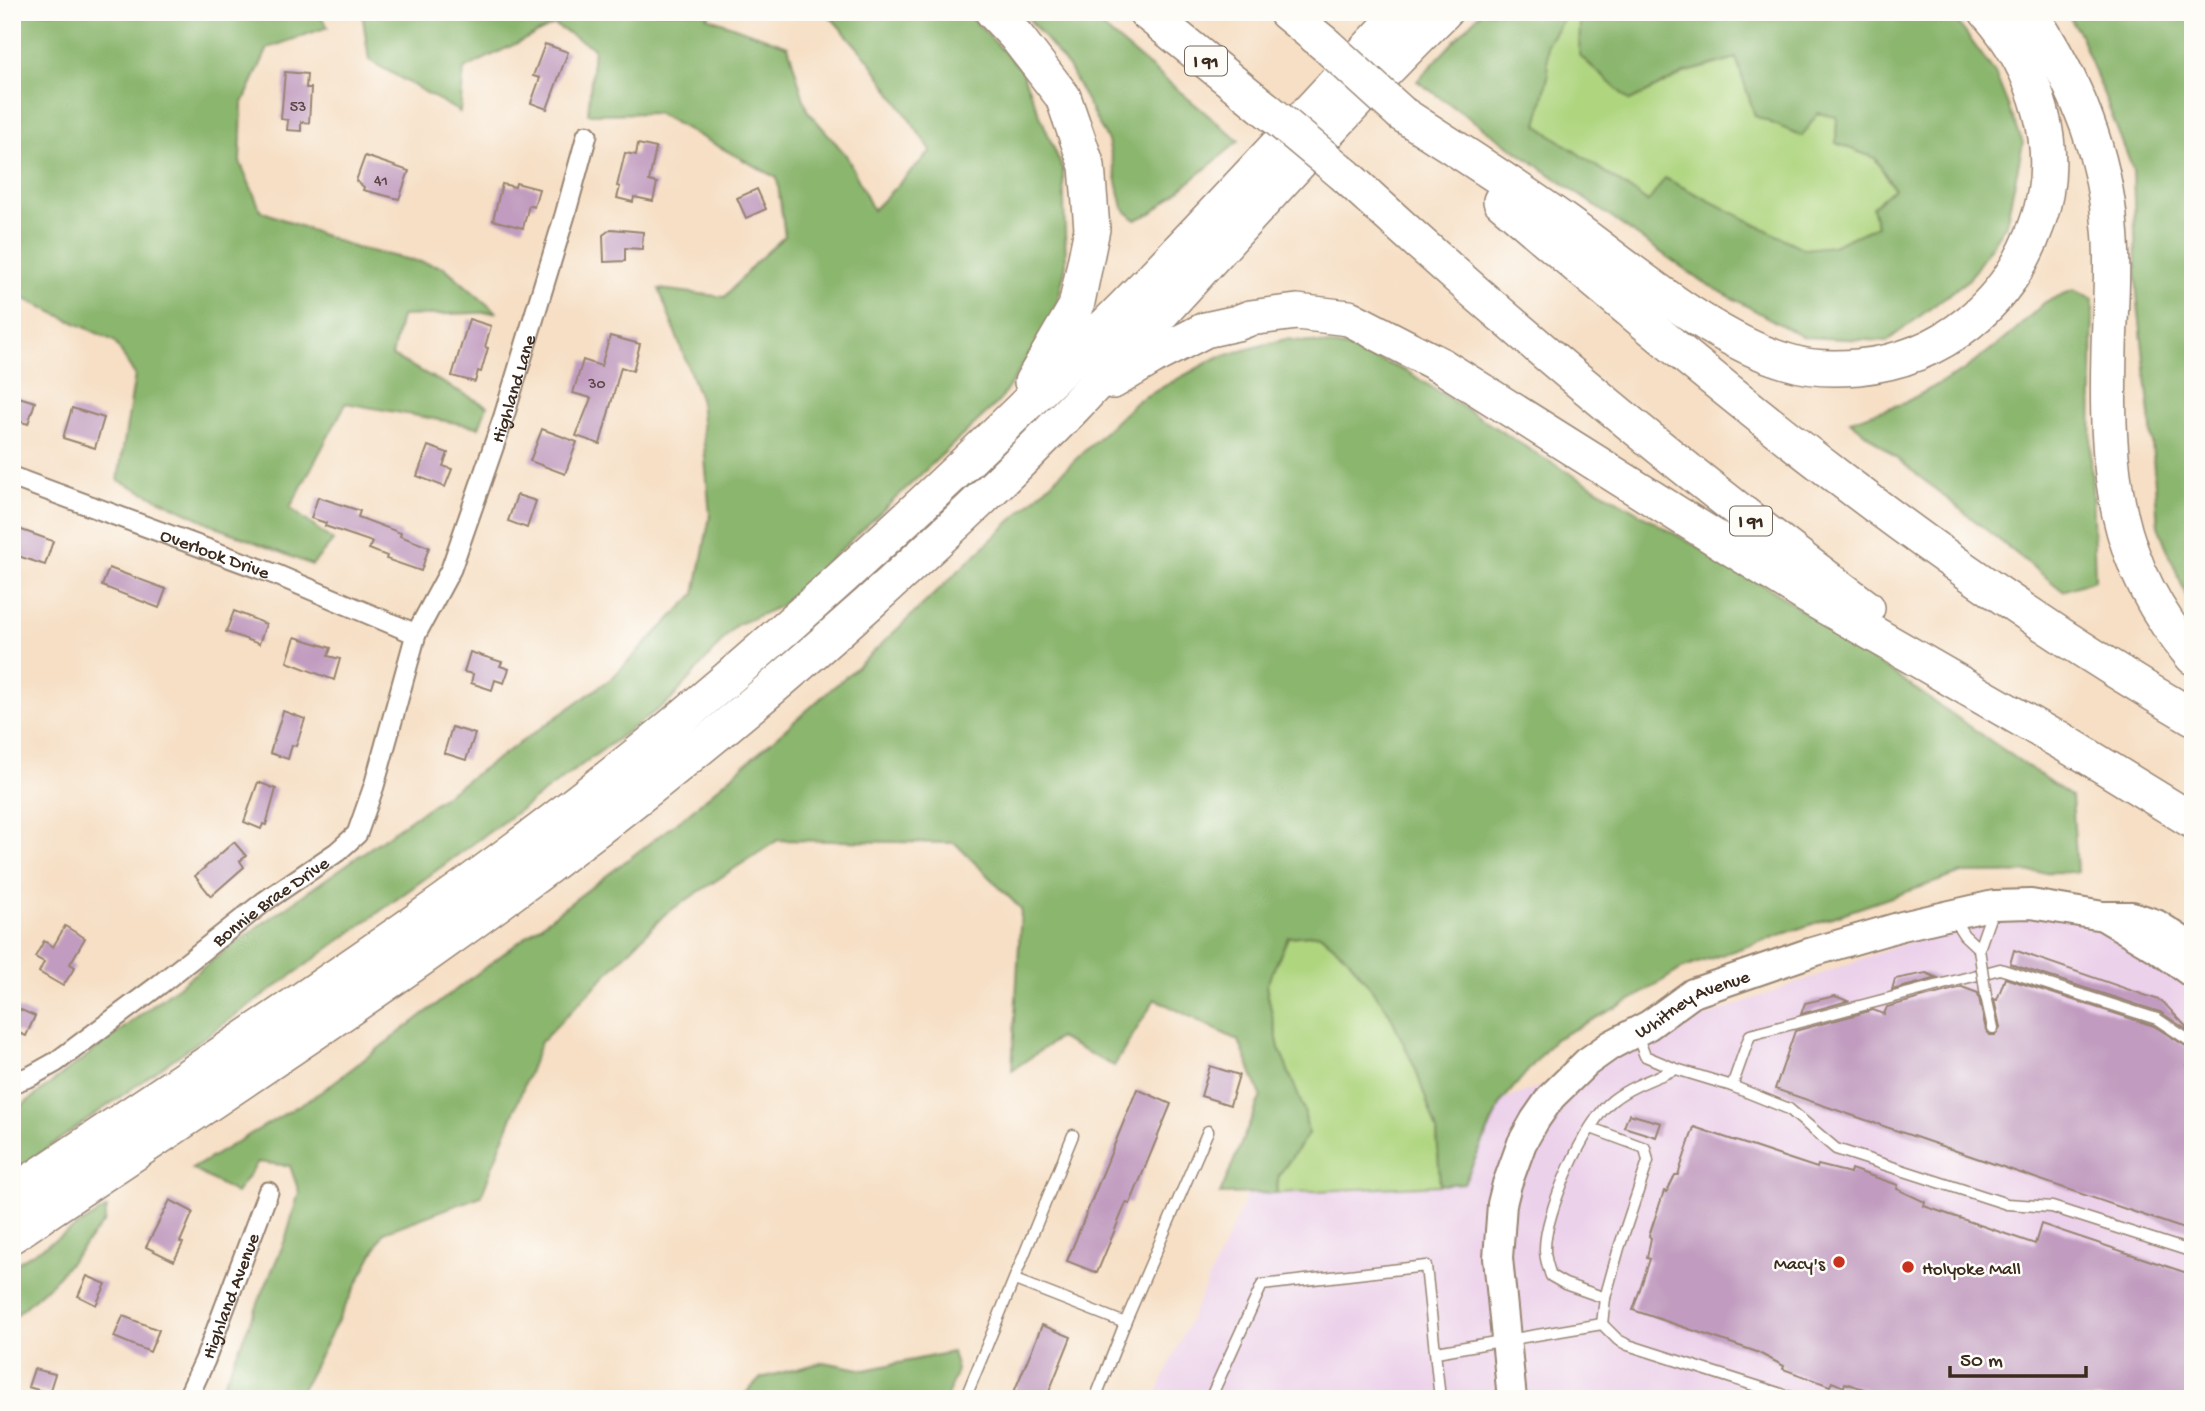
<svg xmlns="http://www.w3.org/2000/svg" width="2205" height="1411" viewBox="0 0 2205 1411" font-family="'Gochi Hand',sans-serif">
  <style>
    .built { fill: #ecd1ea }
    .green { fill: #afd57f; stroke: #75804e; stroke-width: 2 }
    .forest { fill: #8bb66e; stroke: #637046; stroke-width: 2; fill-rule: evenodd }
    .building { fill: #c19cc0 }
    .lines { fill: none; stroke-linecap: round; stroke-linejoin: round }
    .service-casing { stroke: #988472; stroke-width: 13 }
    .minor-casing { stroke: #988472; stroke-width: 23 }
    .secondary-casing { stroke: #988472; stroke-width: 32 }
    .motorway-casing { stroke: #988472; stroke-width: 38 }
    .service { stroke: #fff; stroke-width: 10 }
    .minor { stroke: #fff; stroke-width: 19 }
    .secondary { stroke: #fff; stroke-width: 28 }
    .motorway { stroke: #fff; stroke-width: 35 }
    .service-bridge-casing { stroke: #988472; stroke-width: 13; stroke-linecap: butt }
    .motorway-bridge-casing { stroke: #988472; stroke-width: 38; stroke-linecap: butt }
    .service-bridge { stroke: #fff; stroke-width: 10 }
    .motorway-bridge { stroke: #fff; stroke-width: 35 }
    .poi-dot { fill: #c8321e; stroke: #fdfcf7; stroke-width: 2.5 }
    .labels { text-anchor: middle; stroke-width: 5; stroke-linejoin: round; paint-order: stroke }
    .number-label { font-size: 16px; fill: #5c4646 }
    .shield { fill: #fdfcf7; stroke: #75695f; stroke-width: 2 }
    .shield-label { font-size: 18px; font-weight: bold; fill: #3b2a1e }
    .street-label { font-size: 19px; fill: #3b2a1e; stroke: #fdfcf7 }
    .poi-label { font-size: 19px; fill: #3b2a1e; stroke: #fdfcf7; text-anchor: end }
  </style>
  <rect width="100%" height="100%" fill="#fdfcf7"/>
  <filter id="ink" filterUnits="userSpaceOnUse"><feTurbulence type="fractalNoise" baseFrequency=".0143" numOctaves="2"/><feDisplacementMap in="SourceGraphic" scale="14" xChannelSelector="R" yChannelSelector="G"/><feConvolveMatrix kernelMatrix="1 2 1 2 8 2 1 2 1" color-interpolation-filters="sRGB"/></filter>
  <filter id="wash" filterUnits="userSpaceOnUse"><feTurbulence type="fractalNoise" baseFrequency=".00686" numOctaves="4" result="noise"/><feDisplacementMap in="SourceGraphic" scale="28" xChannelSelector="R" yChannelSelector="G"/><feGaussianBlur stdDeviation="1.57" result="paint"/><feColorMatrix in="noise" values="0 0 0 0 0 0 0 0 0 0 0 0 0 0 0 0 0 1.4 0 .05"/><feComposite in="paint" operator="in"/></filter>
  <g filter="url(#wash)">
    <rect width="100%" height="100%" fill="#f6dfc5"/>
    <path class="built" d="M 2005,917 L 2060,917 L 2102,926 L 2193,982 L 2193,1399 L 1154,1399 L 1247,1195 L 1464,1183 L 1502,1101 L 1613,1058 L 1648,1038 L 1945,928 Z"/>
    <g class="green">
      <path d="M 1564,18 L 1580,18 L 1630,101 L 1684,73 L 1736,58 L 1818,113 L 1837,117 L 1836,143 L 1875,158 L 1894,189 L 1877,226 L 1833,246 L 1804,250 L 1666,179 L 1649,203 L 1537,125 L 1548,76 L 1547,44 Z"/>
      <path d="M 1320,934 L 1347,957 L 1389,1012 L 1415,1067 L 1437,1131 L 1440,1185 L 1276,1193 L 1279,1175 L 1308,1134 L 1304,1110 L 1279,1048 L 1266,986 L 1288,937 Z"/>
    </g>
    <g class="forest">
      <path d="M 12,12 L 318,13 L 328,27 L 268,48 L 242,105 L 240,162 L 261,211 L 356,248 L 444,267 L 496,312 L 401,316 L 392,356 L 487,406 L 479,427 L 346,403 L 290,508 L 333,541 L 312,565 L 224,530 L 118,480 L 135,375 L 114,341 L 12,293 Z"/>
      <path d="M 362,12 L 712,12 L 707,17 L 788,46 L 807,110 L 846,155 L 873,210 L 931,151 L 869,60 L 826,12 L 966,12 L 1020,68 L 1063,170 L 1066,264 L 1054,319 L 1000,400 L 781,606 L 736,625 L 671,700 L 284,981 L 12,1173 L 12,1113 L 235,943 L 612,678 L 695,594 L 710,516 L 700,399 L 659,289 L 725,297 L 755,263 L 785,236 L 777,178 L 657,113 L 588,114 L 594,48 L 554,25 L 464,69 L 460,112 L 369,60 Z"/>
      <path d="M 1023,12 L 1080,12 L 1093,19 L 1239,141 L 1152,213 L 1135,220 L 1123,208 L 1108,141 L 1067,65 Z"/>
      <path d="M 1481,12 L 1950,12 L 1995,73 L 2023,143 L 2006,224 L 1969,279 L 1887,341 L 1803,337 L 1703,282 L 1417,81 ZM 1564,18 L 1580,18 L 1579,55 L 1630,101 L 1684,73 L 1736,58 L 1755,116 L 1802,136 L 1818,113 L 1837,117 L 1836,143 L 1875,158 L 1894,188 L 1872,207 L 1877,226 L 1833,246 L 1804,249 L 1665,178 L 1648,202 L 1537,125 L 1548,76 L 1547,44 Z"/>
      <path d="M 2066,12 L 2193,12 L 2193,473 L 2189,475 L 2193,479 L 2193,613 L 2158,526 L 2150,415 L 2137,294 L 2133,170 L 2081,36 Z"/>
      <path d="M 2073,290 L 2093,299 L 2091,456 L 2095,580 L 2063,591 L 1850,421 L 1904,403 L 1963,371 L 2011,334 L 2045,302 Z"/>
      <path d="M 1286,339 L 1346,347 L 1406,371 L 1540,456 L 1774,591 L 2072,797 L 2077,872 L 1962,873 L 1683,968 L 1633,999 L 1555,1039 L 1502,1101 L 1464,1183 L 1440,1185 L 1437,1131 L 1415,1068 L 1389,1012 L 1347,957 L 1320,934 L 1288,937 L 1266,986 L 1279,1048 L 1304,1110 L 1308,1134 L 1279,1175 L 1276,1193 L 1220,1194 L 1261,1096 L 1239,1041 L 1155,999 L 1114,1066 L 1059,1038 L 1012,1070 L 1021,909 L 955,843 L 778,840 L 665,914 L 541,1042 L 481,1196 L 384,1232 L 297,1399 L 217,1399 L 286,1238 L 299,1192 L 290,1166 L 258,1162 L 236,1193 L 192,1169 L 321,1092 L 689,813 L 867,658 L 1137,401 L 1218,357 Z"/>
      <path d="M 107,1208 L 104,1222 L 52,1283 L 12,1319 L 12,1266 Z"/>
      <path d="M 952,1352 L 957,1370 L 946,1399 L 740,1399 L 761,1378 L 824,1362 L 865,1370 Z"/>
    </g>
    <g id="blocks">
      <g class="building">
        <path d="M 545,44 L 568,52 L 547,109 L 531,103 L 540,78 L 533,76 Z"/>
        <path d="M 285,72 L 307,74 L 306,88 L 311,88 L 309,123 L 301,122 L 301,131 L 287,130 L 288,120 L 281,119 Z"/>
        <path d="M 638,144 L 656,148 L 649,181 L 657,183 L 653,201 L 634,197 L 633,202 L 617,198 L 620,187 L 617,186 L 625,153 L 636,155 Z"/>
        <path d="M 365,156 L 409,171 L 399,199 L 363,190 L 364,187 L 356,181 Z"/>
        <path d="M 516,183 L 539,189 L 534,207 L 529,205 L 523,228 L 493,220 L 502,184 L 515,187 Z"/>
        <path d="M 757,189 L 766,209 L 746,218 L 737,198 Z"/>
        <path d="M 611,229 L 643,232 L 642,249 L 625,248 L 625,261 L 604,262 L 603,235 Z"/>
        <path d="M 469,319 L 491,326 L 485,347 L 488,348 L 481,372 L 478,371 L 475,382 L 452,376 Z"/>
        <path d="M 610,336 L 640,344 L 633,371 L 621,367 L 600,444 L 576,436 L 591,398 L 573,393 L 583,360 L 601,366 Z"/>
        <path d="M 12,395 L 35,402 L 28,424 L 12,419 Z"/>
        <path d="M 72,408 L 104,418 L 95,448 L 63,438 Z"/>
        <path d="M 542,429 L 577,442 L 565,474 L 530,461 Z"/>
        <path d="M 428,446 L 448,453 L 443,466 L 452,469 L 445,487 L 417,476 Z"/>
        <path d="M 517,495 L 536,501 L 527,528 L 508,521 Z"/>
        <path d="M 318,497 L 360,511 L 358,517 L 401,533 L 400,536 L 429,547 L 421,571 L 386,559 L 387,556 L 369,549 L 372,542 L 325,526 L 326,523 L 311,518 Z"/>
        <path d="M 16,528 L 53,541 L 45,565 L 12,554 L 12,538 Z"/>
        <path d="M 109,568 L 166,589 L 159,608 L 102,586 Z"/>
        <path d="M 234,611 L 266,624 L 259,644 L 226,632 Z"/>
        <path d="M 295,637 L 331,648 L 328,656 L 340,659 L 334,680 L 287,662 Z"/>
        <path d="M 470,652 L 502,662 L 500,666 L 509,669 L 504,683 L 495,680 L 492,690 L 471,683 L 473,674 L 464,672 Z"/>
        <path d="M 283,711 L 305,719 L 296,746 L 292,745 L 288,759 L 270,753 Z"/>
        <path d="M 452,727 L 475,734 L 466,760 L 444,753 Z"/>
        <path d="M 258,782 L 276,789 L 266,825 L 263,824 L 261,829 L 244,822 Z"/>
        <path d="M 234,842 L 246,856 L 240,861 L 244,867 L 211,896 L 195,876 Z"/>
        <path d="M 65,926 L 85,938 L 70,964 L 75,967 L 63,986 L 39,972 L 44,962 L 35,957 L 44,941 L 53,947 Z"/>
        <path d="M 2014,950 L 2162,1001 L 2193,1034 L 2160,1012 L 2010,964 Z"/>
        <path d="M 1926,973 L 1938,978 L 1892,990 L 1895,979 Z"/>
        <path d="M 2005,978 L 2154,1026 L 2192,1050 L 2187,1066 L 2193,1067 L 2193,1232 L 1775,1089 L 1795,1031 L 1873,1010 L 1884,1014 L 1887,1007 L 1962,987 L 1978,993 L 1986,1030 L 1990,1035 L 1995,1035 L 2000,1027 L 1994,999 L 1997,1000 Z"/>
        <path d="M 1835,996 L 1848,1001 L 1801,1014 L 1805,1003 Z"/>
        <path d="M 12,1006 L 35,1016 L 26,1036 L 12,1030 Z"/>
        <path d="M 1210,1066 L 1239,1075 L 1230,1105 L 1201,1096 Z"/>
        <path d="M 1137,1089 L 1171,1104 L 1130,1204 L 1126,1203 L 1097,1273 L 1067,1261 Z"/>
        <path d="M 1629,1114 L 1661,1123 L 1656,1137 L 1624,1127 Z"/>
        <path d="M 1694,1127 L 1817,1168 L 1818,1165 L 1850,1173 L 1851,1169 L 1898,1185 L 1897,1189 L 1925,1202 L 1924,1206 L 2035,1244 L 2041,1224 L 2193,1275 L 2193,1399 L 1896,1399 L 1845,1383 L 1844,1387 L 1832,1382 L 1830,1386 L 1783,1369 L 1784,1366 L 1757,1352 L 1633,1310 L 1650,1259 L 1647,1258 L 1651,1238 L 1649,1236 L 1664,1191 L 1667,1192 L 1675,1175 L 1678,1175 Z"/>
        <path d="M 170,1200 L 193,1212 L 180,1242 L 183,1243 L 174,1261 L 146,1247 Z"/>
        <path d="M 87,1276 L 106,1284 L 96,1305 L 78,1296 Z"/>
        <path d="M 123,1316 L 159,1330 L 150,1352 L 114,1337 Z"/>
        <path d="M 1042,1325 L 1071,1337 L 1046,1399 L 1011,1399 Z"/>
        <path d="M 34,1369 L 55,1374 L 49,1393 L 28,1387 Z"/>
      </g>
    </g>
  </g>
  <g filter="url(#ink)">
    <use href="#blocks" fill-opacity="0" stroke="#988472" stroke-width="2"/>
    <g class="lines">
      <g class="service-casing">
        <g id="service">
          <path d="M 1953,918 L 1964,935 L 1979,949 L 1993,909"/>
          <path d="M 1986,996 L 1993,1028"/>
          <path d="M 1637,1035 L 1645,1056 L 1676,1069"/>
          <path d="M 1732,1086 L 1750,1035 L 2000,969 L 2157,1019 L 2193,1043"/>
          <path d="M 1591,1128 L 1645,1148 L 1648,1161 L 1619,1248 L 1605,1298 L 1565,1284 L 1551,1276 C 1548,1267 1545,1259 1545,1250 C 1544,1214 1585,1121 1613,1100 C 1631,1086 1655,1078 1676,1069 L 1732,1086 L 1789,1109 L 1836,1149 L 2007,1204 L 2052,1207 L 2193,1252"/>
          <path d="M 1015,1280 L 1125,1323"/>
          <path d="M 1602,1324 L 1605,1298"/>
          <path d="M 1436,1352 L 1602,1324 L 1618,1340 L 1628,1345 L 1797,1399"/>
          <path d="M 965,1399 L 1073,1135"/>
          <path d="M 1095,1399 L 1125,1323 L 1208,1131"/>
          <path d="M 1210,1399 L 1262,1285 L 1426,1266 L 1440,1399"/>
        </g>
      </g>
      <g class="minor-casing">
        <g id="minor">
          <path id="s1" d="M 12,477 L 277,575 L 416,634"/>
          <path id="s2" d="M 12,1083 L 31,1076 L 56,1062 L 159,985 L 265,901 L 337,852 L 357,834 L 374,786 L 416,634 L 451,569 L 504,416 L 565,215 L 587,135"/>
          <path id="s3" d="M 187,1399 L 205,1360 L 268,1192"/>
        </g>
      </g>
      <g class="secondary-casing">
        <g id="secondary">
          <path d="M 2108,919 L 2157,948 L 2193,974"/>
          <path id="s4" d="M 1512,1399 L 1498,1258 L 1502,1204 L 1507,1184 L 1522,1143 L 1535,1120 L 1551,1097 L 1587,1062 L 1611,1045 L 1649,1025 L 1693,993 L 1809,953 L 1902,926 L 1994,905 L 2031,904 L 2103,916 L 2132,916 L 2156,924 L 2193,948"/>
        </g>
      </g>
      <g class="motorway-casing">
        <g id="motorway">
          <path d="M 993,12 L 1016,36 L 1063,97 L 1087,166 L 1092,229 L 1076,307 L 1032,382"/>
          <path d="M 1146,12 L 1267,110"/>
          <path d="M 1286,12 L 1325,44"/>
          <path d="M 2029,12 C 2073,77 2104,149 2110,228 C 2114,268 2110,309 2109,349 C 2106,468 2112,563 2193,657"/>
          <path d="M 1402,114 C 1457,150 1512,184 1565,222 C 1629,268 1714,342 1789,362 C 1811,369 1835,369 1858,367 C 1943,359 2009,304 2037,224 C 2064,151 2037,68 1987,12"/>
          <path d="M 1345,175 C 1511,329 1685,473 1867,608"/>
          <path d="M 1501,201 C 1720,389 1943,572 2193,717"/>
          <path d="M 1113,381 L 1158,354 L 1205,330 L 1237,323 L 1250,318 L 1297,312 L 1349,318 L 1442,366 L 1806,595 L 2077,751"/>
          <path d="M 2058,738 L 2193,821"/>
          <path d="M 12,1194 C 236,1043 465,899 672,726 C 829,594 980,453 1124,307 C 1219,211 1309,110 1402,12"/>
          <path d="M 12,1235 C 151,1141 292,1050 429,953 C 582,845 729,729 868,604 C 938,541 1008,476 1074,407 C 1198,277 1315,139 1444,12"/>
        </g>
      </g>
      <use href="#service" class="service"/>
      <use href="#minor" class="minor"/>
      <use href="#secondary" class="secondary"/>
      <use href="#motorway" class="motorway"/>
      <g class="service-bridge-casing">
        <path id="service-bridge" d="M 1979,949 L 1986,996"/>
      </g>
      <g class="motorway-bridge-casing">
        <g id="motorway-bridge">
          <path d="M 1325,44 L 1402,114"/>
          <path d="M 1267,110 L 1345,175"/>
        </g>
      </g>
      <use href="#service-bridge" class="service-bridge"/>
      <use href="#motorway-bridge" class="motorway-bridge"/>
    </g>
  </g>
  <g class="poi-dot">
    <circle cx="1839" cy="1262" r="7"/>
    <circle cx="1908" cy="1267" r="7"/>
  </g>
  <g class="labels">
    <g class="number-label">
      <text x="298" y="111">53</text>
      <text x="381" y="185">41</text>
      <text x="597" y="388">30</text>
    </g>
    <g class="shield">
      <rect x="1185" y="46.5" width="42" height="29" rx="5"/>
      <rect x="1730" y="506.5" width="42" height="29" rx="5"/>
    </g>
    <g class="shield-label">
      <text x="1206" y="67">I 91</text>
      <text x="1751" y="527">I 91</text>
    </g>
    <g class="street-label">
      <text dy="7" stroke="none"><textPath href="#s2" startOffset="900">Highland Lane</textPath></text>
      <text dy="7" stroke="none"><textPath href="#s1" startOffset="217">Overlook Drive</textPath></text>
      <text dy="7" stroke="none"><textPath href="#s2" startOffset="317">Bonnie Brae Drive</textPath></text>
      <text dy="7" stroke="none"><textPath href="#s4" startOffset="486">Whitney Avenue</textPath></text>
      <text dy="7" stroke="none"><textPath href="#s3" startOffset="112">Highland Avenue</textPath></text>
    </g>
    <g class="poi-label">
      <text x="1825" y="1269">Macy's</text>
      <text x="1922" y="1274" text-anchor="start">Holyoke Mall</text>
    </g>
  </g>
  <rect width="2205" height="1411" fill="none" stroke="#fdfcf7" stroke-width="42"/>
  <path d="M1950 1366v10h136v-10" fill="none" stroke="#3b2a1e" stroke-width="3.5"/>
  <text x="1960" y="1366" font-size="21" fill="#3b2a1e" stroke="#fdfcf7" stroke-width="5" paint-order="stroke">50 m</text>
</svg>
